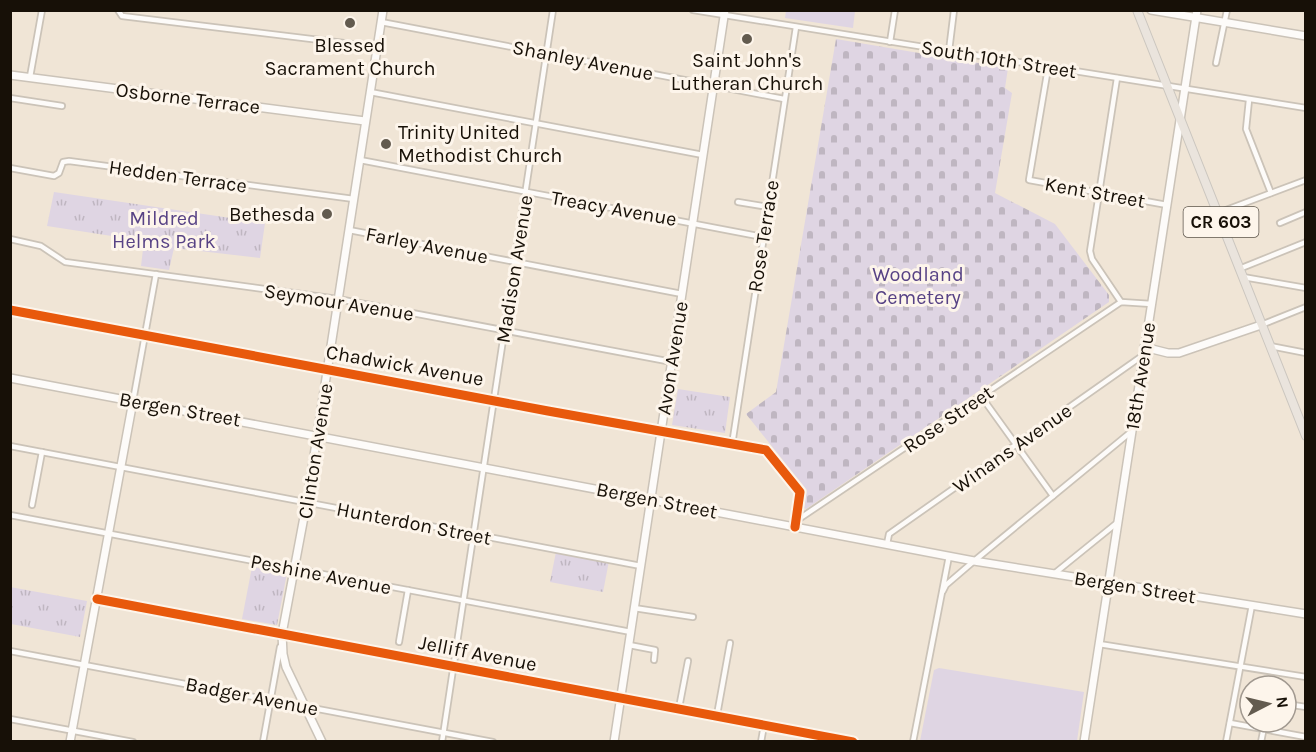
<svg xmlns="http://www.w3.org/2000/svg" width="1316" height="752" viewBox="0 0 1316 752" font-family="Karla,sans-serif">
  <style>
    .grass { fill: #dfd5e3 }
    .cemetery { fill: url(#cemetery-stones) }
    .park { fill: url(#park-tufts) }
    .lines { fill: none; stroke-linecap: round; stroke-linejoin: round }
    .street-casing { stroke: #cbc3b8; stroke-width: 8 }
    .secondary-casing { stroke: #cbc3b8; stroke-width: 10 }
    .primary-casing { stroke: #cbc6bf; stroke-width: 10 }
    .street { stroke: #fdfbf9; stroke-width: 4.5 }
    .secondary { stroke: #fdfbf9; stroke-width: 7 }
    .primary { stroke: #eae4dd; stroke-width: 8 }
    .cycleway-casing { stroke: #fdf5eb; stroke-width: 13 }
    .cycleway { stroke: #e8590c; stroke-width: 9 }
    .poi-dot { fill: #635b4f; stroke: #fdf5eb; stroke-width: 2 }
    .labels { text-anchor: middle; stroke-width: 6; stroke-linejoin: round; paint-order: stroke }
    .shield { fill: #fdf5eb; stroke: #5c554b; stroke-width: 1.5 }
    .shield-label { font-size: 18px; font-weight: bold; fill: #171007 }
    .poi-label { font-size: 20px; fill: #171007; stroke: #fdf5eb }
    .street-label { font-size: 20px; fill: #171007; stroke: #fdf5eb }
    .park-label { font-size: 20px; fill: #574285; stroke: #fdf5eb }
  </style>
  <defs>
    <pattern id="cemetery-stones" width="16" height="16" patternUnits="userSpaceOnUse" patternTransform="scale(1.5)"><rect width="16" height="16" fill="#dfd5e3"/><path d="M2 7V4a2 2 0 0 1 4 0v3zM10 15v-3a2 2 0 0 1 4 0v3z" fill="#bfb6c1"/></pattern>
    <pattern id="park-tufts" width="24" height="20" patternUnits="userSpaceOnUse" patternTransform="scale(1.5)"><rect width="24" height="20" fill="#dfd5e3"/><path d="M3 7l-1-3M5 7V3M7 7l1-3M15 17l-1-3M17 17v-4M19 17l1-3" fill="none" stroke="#bfb6c1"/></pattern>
  </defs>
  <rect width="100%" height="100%" fill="#f0e5d6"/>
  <g class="grass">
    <path d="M 786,11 L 786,10 L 855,11 L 853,28 L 785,18 Z"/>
    <path d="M 939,668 L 1084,692 L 1077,741 L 920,741 L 934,670 Z"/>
  </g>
  <path class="cemetery" d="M 836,39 L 1008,68 L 1005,88 L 1012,93 L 995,193 L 1055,224 L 1109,295 L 1109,302 L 806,509 L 804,508 L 807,490 L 746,414 L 776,392 Z"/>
  <g class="park">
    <path d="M 54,192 L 265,223 L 260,258 L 174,248 L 169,270 L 141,266 L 144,241 L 47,226 Z"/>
    <path d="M 678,389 L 730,397 L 725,433 L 672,425 Z"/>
    <path d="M 556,552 L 609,561 L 603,592 L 550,582 Z"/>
    <path d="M 252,567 L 287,573 L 277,625 L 242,619 Z"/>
    <path d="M 10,587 L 87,601 L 80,637 L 11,624 Z"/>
  </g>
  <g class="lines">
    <g class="street-casing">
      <g id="street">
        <path d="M 118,10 L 122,16 L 377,47"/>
        <path d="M 693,10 L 1306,108"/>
        <path d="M 381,22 L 784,99"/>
        <path d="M 890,42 L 895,10"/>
        <path d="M 949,51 L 954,10"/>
        <path d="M 1216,63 L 1227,10"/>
        <path d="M 1048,68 L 1029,180 L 1167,205"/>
        <path d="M 30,77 L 42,10"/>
        <path d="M 1117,78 L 1090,251 L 1092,259 L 1121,302"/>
        <path d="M 370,92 L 703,155"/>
        <path d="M 10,98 L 62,106"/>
        <path d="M 1249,100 L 1246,129 L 1271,193"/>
        <path d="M 360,160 L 763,237"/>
        <path d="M 10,168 L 54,176 L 59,173 L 63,162 L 69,161 L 354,199"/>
        <path d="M 738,202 L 768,207"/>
        <path d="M 1218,213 L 1306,180"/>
        <path d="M 1280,223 L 1306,212"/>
        <path d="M 349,230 L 682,294"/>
        <path d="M 10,239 L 41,246 L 65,262 L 338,299 L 672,362"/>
        <path d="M 1239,269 L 1306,242"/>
        <path d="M 1243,277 L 1306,288"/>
        <path d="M 10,310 L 548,411 L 766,450 L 800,492 L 795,527"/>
        <path d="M 1261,325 L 1306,307"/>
        <path d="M 1270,346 L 1306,353"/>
        <path d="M 981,396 L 1053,496"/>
        <path d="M 133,401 L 156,274"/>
        <path d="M 732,445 L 796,27"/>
        <path d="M 10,446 L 641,566"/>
        <path d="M 32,505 L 42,452"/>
        <path d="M 10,515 L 631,632"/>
        <path d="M 796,521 L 1121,302 L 1152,304"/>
        <path d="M 887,544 L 889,534 L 1142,356"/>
        <path d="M 1055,573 L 1118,522"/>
        <path d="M 943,591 L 946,585 L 974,561 L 1132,431"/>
        <path d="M 97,599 L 853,742"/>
        <path d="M 634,608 L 693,617"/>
        <path d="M 399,642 L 408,590"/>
        <path d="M 1099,644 L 1306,677"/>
        <path d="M 629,645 L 655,650 L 654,660"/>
        <path d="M 10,651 L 493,742"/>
        <path d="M 1286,704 L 1306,707"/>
        <path d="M 679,708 L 688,661"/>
        <path d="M 717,715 L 730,643"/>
        <path d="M 10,719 L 133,742"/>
        <path d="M 1230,723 L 1306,737"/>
        <path d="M 263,742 L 280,647"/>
        <path d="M 442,742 L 553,10"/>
        <path d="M 761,742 L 764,725"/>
        <path d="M 913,742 L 949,556"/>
        <path d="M 1226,742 L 1252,605"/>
        <path d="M 1261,742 L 1265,722"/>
      </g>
    </g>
    <g class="secondary-casing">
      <g id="secondary">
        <path d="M 1151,10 L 1306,36"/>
        <path d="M 10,75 L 365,121"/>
        <path d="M 1144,347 L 1168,353 L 1179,353 L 1261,325"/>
        <path d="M 10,378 L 974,561 L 1306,614"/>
        <path d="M 70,742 L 133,401"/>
        <path d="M 322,742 L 286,667 L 283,654 L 282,634 L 307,501 L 383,10"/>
        <path d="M 614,742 L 725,10"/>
        <path d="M 1084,742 L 1197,10"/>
      </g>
    </g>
    <g class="primary-casing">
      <path id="primary" d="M 1137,10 L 1306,436"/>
    </g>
    <use href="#street" class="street"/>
    <use href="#secondary" class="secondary"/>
    <use href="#primary" class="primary"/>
    <g class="cycleway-casing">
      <g id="cycleway">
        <path d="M 10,310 L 548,411 L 766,450 L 800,492 L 795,527"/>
        <path d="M 97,599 L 853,742"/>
      </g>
    </g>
    <use href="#cycleway" class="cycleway"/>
  </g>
  <g class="poi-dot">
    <circle cx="350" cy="23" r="6"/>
    <circle cx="747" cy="39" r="6"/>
    <circle cx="386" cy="144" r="6"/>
    <circle cx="327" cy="214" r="6"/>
  </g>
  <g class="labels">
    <rect class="shield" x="1183.5" y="207" width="75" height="30" rx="4.5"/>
    <g class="shield-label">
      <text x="1221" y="228">CR 603</text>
    </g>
    <g class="poi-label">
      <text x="350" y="52">Blessed<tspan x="350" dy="23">Sacrament Church</tspan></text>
      <text x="747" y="67">Saint John's<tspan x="747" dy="23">Lutheran Church</tspan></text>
      <text x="398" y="139" text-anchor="start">Trinity United<tspan x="398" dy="23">Methodist Church</tspan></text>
      <text x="315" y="221" text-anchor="end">Bethesda</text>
    </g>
    <g class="street-label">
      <text transform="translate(999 59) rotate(9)" y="7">South 10th Street</text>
      <text transform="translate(583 60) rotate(11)" y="7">Shanley Avenue</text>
      <text transform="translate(188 98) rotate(7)" y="7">Osborne Terrace</text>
      <text transform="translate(178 176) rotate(8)" y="7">Hedden Terrace</text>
      <text transform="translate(1095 192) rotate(10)" y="7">Kent Street</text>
      <text transform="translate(614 208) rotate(10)" y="7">Treacy Avenue</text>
      <text transform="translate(763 236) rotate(-81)" y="7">Rose Terrace</text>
      <text transform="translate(427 245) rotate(11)" y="7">Farley Avenue</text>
      <text transform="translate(514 269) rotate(-81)" y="7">Madison Avenue</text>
      <text transform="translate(339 302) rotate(9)" y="7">Seymour Avenue</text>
      <text transform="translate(672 358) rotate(-81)" y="7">Avon Avenue</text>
      <text transform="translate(405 365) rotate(10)" y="7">Chadwick Avenue</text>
      <text transform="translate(1140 376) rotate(-81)" y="7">18th Avenue</text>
      <text transform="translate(180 409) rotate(10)" y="7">Bergen Street</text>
      <text transform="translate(948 419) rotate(-34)" y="7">Rose Street</text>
      <text transform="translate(1012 448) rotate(-35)" y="7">Winans Avenue</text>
      <text transform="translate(315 451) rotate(-81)" y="7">Clinton Avenue</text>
      <text transform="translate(657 500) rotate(11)" y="7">Bergen Street</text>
      <text transform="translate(414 523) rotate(11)" y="7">Hunterdon Street</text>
      <text transform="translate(321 574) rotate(11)" y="7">Peshine Avenue</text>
      <text transform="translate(1135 587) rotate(9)" y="7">Bergen Street</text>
      <text transform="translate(478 653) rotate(11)" y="7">Jelliff Avenue</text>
      <text transform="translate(252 696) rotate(11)" y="7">Badger Avenue</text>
    </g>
    <g class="park-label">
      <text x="164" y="225">Mildred<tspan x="164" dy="23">Helms Park</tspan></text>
      <text x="918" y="281">Woodland<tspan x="918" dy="23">Cemetery</tspan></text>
    </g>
  </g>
  <rect width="1316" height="752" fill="none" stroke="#171007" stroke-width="24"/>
  <g transform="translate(1268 704) rotate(83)"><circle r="28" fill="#fdf5eb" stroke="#a19990" stroke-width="1.5"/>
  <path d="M0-4.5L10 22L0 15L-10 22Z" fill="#635b4f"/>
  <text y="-9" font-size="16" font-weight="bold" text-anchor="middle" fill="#171007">N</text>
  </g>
</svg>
